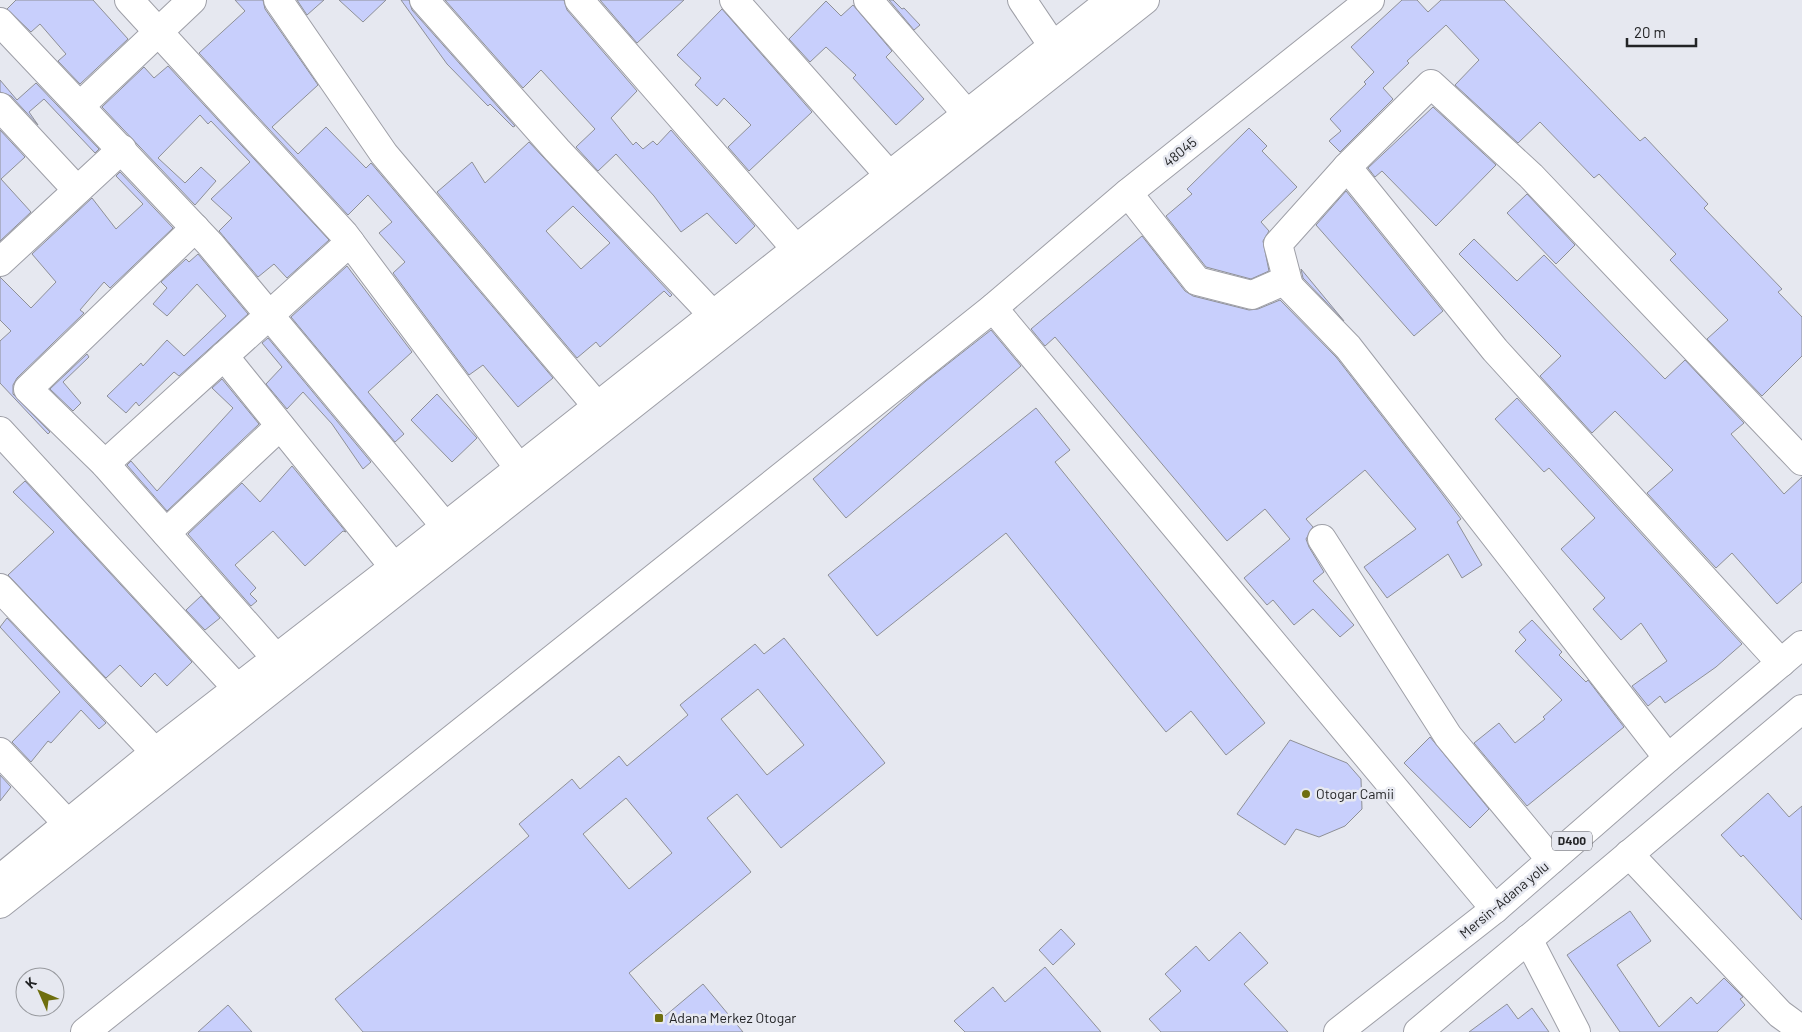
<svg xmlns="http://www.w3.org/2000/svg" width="1802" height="1032" viewBox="0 0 1802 1032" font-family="Barlow,sans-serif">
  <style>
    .building { fill: #c8cffc; stroke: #8e9097; fill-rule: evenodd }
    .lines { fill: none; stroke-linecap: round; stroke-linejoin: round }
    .minor-casing { stroke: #9e9fa7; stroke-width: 30 }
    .major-casing { stroke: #9e9fa7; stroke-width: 30 }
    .highway-casing { stroke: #9e9fa7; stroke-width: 30 }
    .minor { stroke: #fff; stroke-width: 28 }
    .major { stroke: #fff; stroke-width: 28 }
    .highway { stroke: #fff; stroke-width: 28 }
    .poi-dot { fill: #6e6e0e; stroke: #e6e8f0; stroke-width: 2 }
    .labels { text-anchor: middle; stroke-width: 5; stroke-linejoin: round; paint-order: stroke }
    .shield { fill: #e6e8f0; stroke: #5e5f63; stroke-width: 1 }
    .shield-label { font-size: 12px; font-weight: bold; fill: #232426 }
    .street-label { font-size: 14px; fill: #232426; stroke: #e6e8f0 }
    .poi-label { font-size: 14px; fill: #232426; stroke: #e6e8f0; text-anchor: start }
  </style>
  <rect width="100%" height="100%" fill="#e6e8f0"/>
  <g class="building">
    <path d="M 16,0 L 93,0 L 128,39 L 80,84 L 58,61 L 66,54 L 40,24 L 31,32 L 7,9 Z"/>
    <path d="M 235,0 L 263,0 L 265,9 L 318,85 L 272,127 L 298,154 L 326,127 L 366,168 L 371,163 L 553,378 L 518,407 L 483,365 L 469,375 L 393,273 L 405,262 L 379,233 L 392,222 L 368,195 L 348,215 L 199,53 L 245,11 Z"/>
    <path d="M 297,0 L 324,0 L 307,15 Z"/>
    <path d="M 339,0 L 386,0 L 363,22 Z"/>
    <path d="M 401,0 L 409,0 L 412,10 L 515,126 L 513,127 L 490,104 L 488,106 L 447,64 Z"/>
    <path d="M 445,0 L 564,0 L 567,10 L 637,91 L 611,118 L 633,145 L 636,142 L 643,149 L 653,141 L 657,145 L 671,130 L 755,226 L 736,244 L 707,213 L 681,232 L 654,196 L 616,154 L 598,171 L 576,147 L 595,129 L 541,70 L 523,88 Z"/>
    <path d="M 600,0 L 684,0 L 637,43 Z"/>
    <path d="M 889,0 L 893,0 L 902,9 L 904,8 L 920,25 L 914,30 Z"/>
    <path d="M 1402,0 L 1417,0 L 1428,12 L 1441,0 L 1504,0 L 1640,141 L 1645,137 L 1708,204 L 1704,208 L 1782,289 L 1778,292 L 1802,317 L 1802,356 L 1762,396 L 1707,339 L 1728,320 L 1670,260 L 1676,254 L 1599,174 L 1594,178 L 1540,122 L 1518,143 L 1455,85 L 1479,60 L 1446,25 L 1407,61 L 1409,63 L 1383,88 L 1393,99 L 1340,152 L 1329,141 L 1341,131 L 1330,119 L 1366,84 L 1364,82 L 1374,72 L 1351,47 Z"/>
    <path d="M 826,1 L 841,16 L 853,5 L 892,51 L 886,57 L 924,99 L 896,125 L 853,78 L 856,75 L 826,47 L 810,62 L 789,39 Z"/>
    <path d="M 722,9 L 812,112 L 749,171 L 728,147 L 751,125 L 724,98 L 717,106 L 695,85 L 701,78 L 677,55 Z"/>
    <path d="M 168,66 L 329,240 L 287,278 L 274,264 L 258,277 L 219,231 L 232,218 L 211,199 L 250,162 L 211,121 L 208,124 L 200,115 L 158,158 L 185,183 L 201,167 L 216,181 L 195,205 L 102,107 L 144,67 L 154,78 Z"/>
    <path d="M 0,80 L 17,100 L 36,83 L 99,149 L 95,153 L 44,99 L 29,112 L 38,125 L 11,96 L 0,92 Z"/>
    <path d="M 1433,107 L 1496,165 L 1436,226 L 1382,171 L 1375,177 L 1368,168 Z"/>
    <path d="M 1249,128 L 1267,146 L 1262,151 L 1297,187 L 1261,222 L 1269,231 L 1263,241 L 1269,271 L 1251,279 L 1206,267 L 1166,216 L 1192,194 L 1187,189 Z"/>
    <path d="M 0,130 L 25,157 L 1,179 L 31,212 L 0,241 Z"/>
    <path d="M 529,142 L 672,295 L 670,297 L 664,291 L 600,347 L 596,342 L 577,358 L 437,192 L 472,162 L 485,183 ZM 573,206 L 610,243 L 581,269 L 546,231 Z"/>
    <path d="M 120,172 L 173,228 L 110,288 L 104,282 L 80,310 L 84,313 L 17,378 L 13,385 L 13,394 L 50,432 L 48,434 L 0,383 L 0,341 L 11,331 L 0,320 L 0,277 L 31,308 L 56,282 L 32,254 L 92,198 L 116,229 L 143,204 L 116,176 Z"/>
    <path d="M 1346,191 L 1443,311 L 1414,336 L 1316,225 Z"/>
    <path d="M 1527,194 L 1575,245 L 1556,264 L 1507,213 Z"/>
    <path d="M 1142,236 L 1185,291 L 1193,296 L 1249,310 L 1258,309 L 1280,300 L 1336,357 L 1437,487 L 1461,519 L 1457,522 L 1482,565 L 1462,578 L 1448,554 L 1387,598 L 1364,567 L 1416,529 L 1365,470 L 1306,519 L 1313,527 L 1306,539 L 1309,547 L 1324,572 L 1313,581 L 1354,625 L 1340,637 L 1313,609 L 1294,625 L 1273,600 L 1267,605 L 1244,578 L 1290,539 L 1265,509 L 1227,541 L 1055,337 L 1045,346 L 1031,329 Z"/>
    <path d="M 1474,239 L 1517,281 L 1544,255 L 1665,379 L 1685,360 L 1744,423 L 1731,434 L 1784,494 L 1802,477 L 1802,582 L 1777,604 L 1732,553 L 1716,568 L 1647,493 L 1673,470 L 1615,411 L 1592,433 L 1540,376 L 1561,356 L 1459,254 Z"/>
    <path d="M 198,254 L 248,314 L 179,376 L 174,372 L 139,406 L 136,402 L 126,413 L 107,396 L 141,363 L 143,366 L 167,340 L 184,356 L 226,316 L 197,284 L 167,316 L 153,304 L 167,288 L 161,282 L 186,259 L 189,262 Z"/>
    <path d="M 347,266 L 412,352 L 368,392 L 404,434 L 395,442 L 291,317 Z"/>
    <path d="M 1301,269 L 1344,321 L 1303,278 Z"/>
    <path d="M 991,330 L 1021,366 L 846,518 L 813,479 L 926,381 Z"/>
    <path d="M 268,338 L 371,462 L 363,469 L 332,424 L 303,392 L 287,409 L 266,384 L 282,367 L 262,343 Z"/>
    <path d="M 87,354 L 89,357 L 63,382 L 81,403 L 73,411 L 50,389 Z"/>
    <path d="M 222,379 L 259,424 L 167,511 L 127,465 L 131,461 L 157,491 L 233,408 L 212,388 Z"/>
    <path d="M 437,394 L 477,438 L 452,462 L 411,420 Z"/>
    <path d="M 1517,398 L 1742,644 L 1716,667 L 1665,703 L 1660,696 L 1648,706 L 1632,686 L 1667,661 L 1641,623 L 1621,640 L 1593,609 L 1605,598 L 1561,549 L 1595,518 L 1549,468 L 1544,472 L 1495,419 Z"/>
    <path d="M 1036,408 L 1070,450 L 1055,462 L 1265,723 L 1226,755 L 1191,711 L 1166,732 L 1006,533 L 877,636 L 828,575 Z"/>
    <path d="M 292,466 L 346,532 L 343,531 L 305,566 L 273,531 L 235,565 L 256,588 L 250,594 L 257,601 L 251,606 L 188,534 L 242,483 L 260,502 Z"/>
    <path d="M 25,481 L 192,662 L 167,686 L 155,673 L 141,687 L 120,665 L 106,678 L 8,575 L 54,532 L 13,492 Z"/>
    <path d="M 201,596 L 220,618 L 205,630 L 186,610 Z"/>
    <path d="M 7,618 L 106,723 L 99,729 L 81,710 L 51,743 L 48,741 L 31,762 L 12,742 L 60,692 L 0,627 Z"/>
    <path d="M 1532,620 L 1562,652 L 1559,655 L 1586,682 L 1588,680 L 1624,727 L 1527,806 L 1474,743 L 1499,723 L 1515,743 L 1545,719 L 1543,717 L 1562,700 L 1515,651 L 1526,640 L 1519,632 Z"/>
    <path d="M 784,638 L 885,763 L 781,848 L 737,794 L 707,818 L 751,872 L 629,973 L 665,1016 L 703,984 L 743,1032 L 363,1032 L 335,999 L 529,836 L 519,824 L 572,779 L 580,789 L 619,756 L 627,766 L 688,715 L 680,705 L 755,644 L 764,654 ZM 758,689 L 804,745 L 767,775 L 721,719 ZM 626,798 L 672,853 L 629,889 L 583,834 Z"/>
    <path d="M 1430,737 L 1489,809 L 1470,828 L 1404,763 Z"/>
    <path d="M 1290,740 L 1347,763 L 1361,779 L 1362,809 L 1345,826 L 1319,837 L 1296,829 L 1285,845 L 1237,814 Z"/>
    <path d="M 0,775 L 11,787 L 0,801 Z"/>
    <path d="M 1768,793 L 1789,817 L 1802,806 L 1802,920 L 1743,855 L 1741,857 L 1721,835 Z"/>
    <path d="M 1630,911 L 1651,941 L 1617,965 L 1659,1027 L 1691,997 L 1697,1004 L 1724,978 L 1743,997 L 1740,999 L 1745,1005 L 1717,1032 L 1620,1032 L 1567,955 Z"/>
    <path d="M 1061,929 L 1075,944 L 1053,965 L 1039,950 Z"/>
    <path d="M 1240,932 L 1268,963 L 1244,984 L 1288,1032 L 1161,1032 L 1149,1019 L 1181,991 L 1165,974 L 1196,946 L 1209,961 Z"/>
    <path d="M 1045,967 L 1101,1032 L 965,1032 L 954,1021 L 993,987 L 1005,1002 Z"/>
    <path d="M 1507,1004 L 1518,1019 L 1532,1008 L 1549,1032 L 1469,1032 Z"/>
    <path d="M 228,1005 L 252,1032 L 198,1032 Z"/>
  </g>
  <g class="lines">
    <g class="minor-casing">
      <g id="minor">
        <path d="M 129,0 L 344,234 L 519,468"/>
        <path d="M 278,0 L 384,154 L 597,406"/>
        <path d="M 424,0 L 557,150 L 713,315"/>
        <path d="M 579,0 L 796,249"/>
        <path d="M 734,0 L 889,175"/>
        <path d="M 868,0 L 967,114"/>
        <path d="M 1022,0 L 1053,46"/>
        <path d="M 0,22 L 210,244 L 445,526"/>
        <path d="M 80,106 L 192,0"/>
        <path d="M 0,107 L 77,190"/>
        <path d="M 1347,167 L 1495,350 L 1781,663"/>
        <path d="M 1128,193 L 1197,281 L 1252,295 L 1284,281 L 1348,347 L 1668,758"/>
        <path d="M 195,228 L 28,389 L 105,464 L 276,658"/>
        <path d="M 0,262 L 122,149"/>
        <path d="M 1289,286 L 1278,244 L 1347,167 L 1431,84 L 1531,176 L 1802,461"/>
        <path d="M 993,308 L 1495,909"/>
        <path d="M 224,356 L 394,567"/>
        <path d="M 0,431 L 237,688"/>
        <path d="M 105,464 L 350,242"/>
        <path d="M 166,533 L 280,426"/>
        <path d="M 1322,539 L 1448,736 L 1551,860"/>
        <path d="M 0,588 L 155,752"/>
        <path d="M 0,752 L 67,823"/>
        <path d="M 1629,854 L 1780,1014 L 1802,1030"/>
        <path d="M 1528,939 L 1576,1032"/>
        <path d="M 85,1032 L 993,308 L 1128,193 L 1370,0"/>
      </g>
    </g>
    <g class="major-casing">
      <g id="major">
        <path d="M 0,879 L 155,752 L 394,567 L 1111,0"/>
        <path d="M 0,904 L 1145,0"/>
      </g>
    </g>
    <g class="highway-casing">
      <g id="highway">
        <path d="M 1338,1032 L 1495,909 L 1668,758 L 1802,645"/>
        <path d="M 1418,1032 L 1802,709"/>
      </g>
    </g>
    <use href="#minor" class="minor"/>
    <use href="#major" class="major"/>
    <use href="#highway" class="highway"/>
  </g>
  <g class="poi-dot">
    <circle cx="1306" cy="794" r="5"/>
    <rect x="654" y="1013" width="10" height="10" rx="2.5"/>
  </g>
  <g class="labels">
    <rect class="shield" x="1552" y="831.5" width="40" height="19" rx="4"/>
    <g class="shield-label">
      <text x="1572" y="845">D400</text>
    </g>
    <g class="street-label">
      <text transform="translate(1180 152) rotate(-39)" y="5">48045</text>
      <text transform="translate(1504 900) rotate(-40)" y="5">Mersin-Adana yolu</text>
    </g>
    <g class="poi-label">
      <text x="1316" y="799">Otogar Camii</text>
      <text x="669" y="1023">Adana Merkez Otogar</text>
    </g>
  </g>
  <g transform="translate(40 992) rotate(315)"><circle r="24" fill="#e6e8f0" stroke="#989a9f"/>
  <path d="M0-4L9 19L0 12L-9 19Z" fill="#6e6e0e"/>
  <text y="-8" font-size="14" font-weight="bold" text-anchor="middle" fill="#232426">K</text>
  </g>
  <path d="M1627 38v8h69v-8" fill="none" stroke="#232426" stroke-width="2.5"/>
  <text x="1634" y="38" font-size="15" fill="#232426" stroke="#e6e8f0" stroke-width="4" paint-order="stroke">20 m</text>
</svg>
